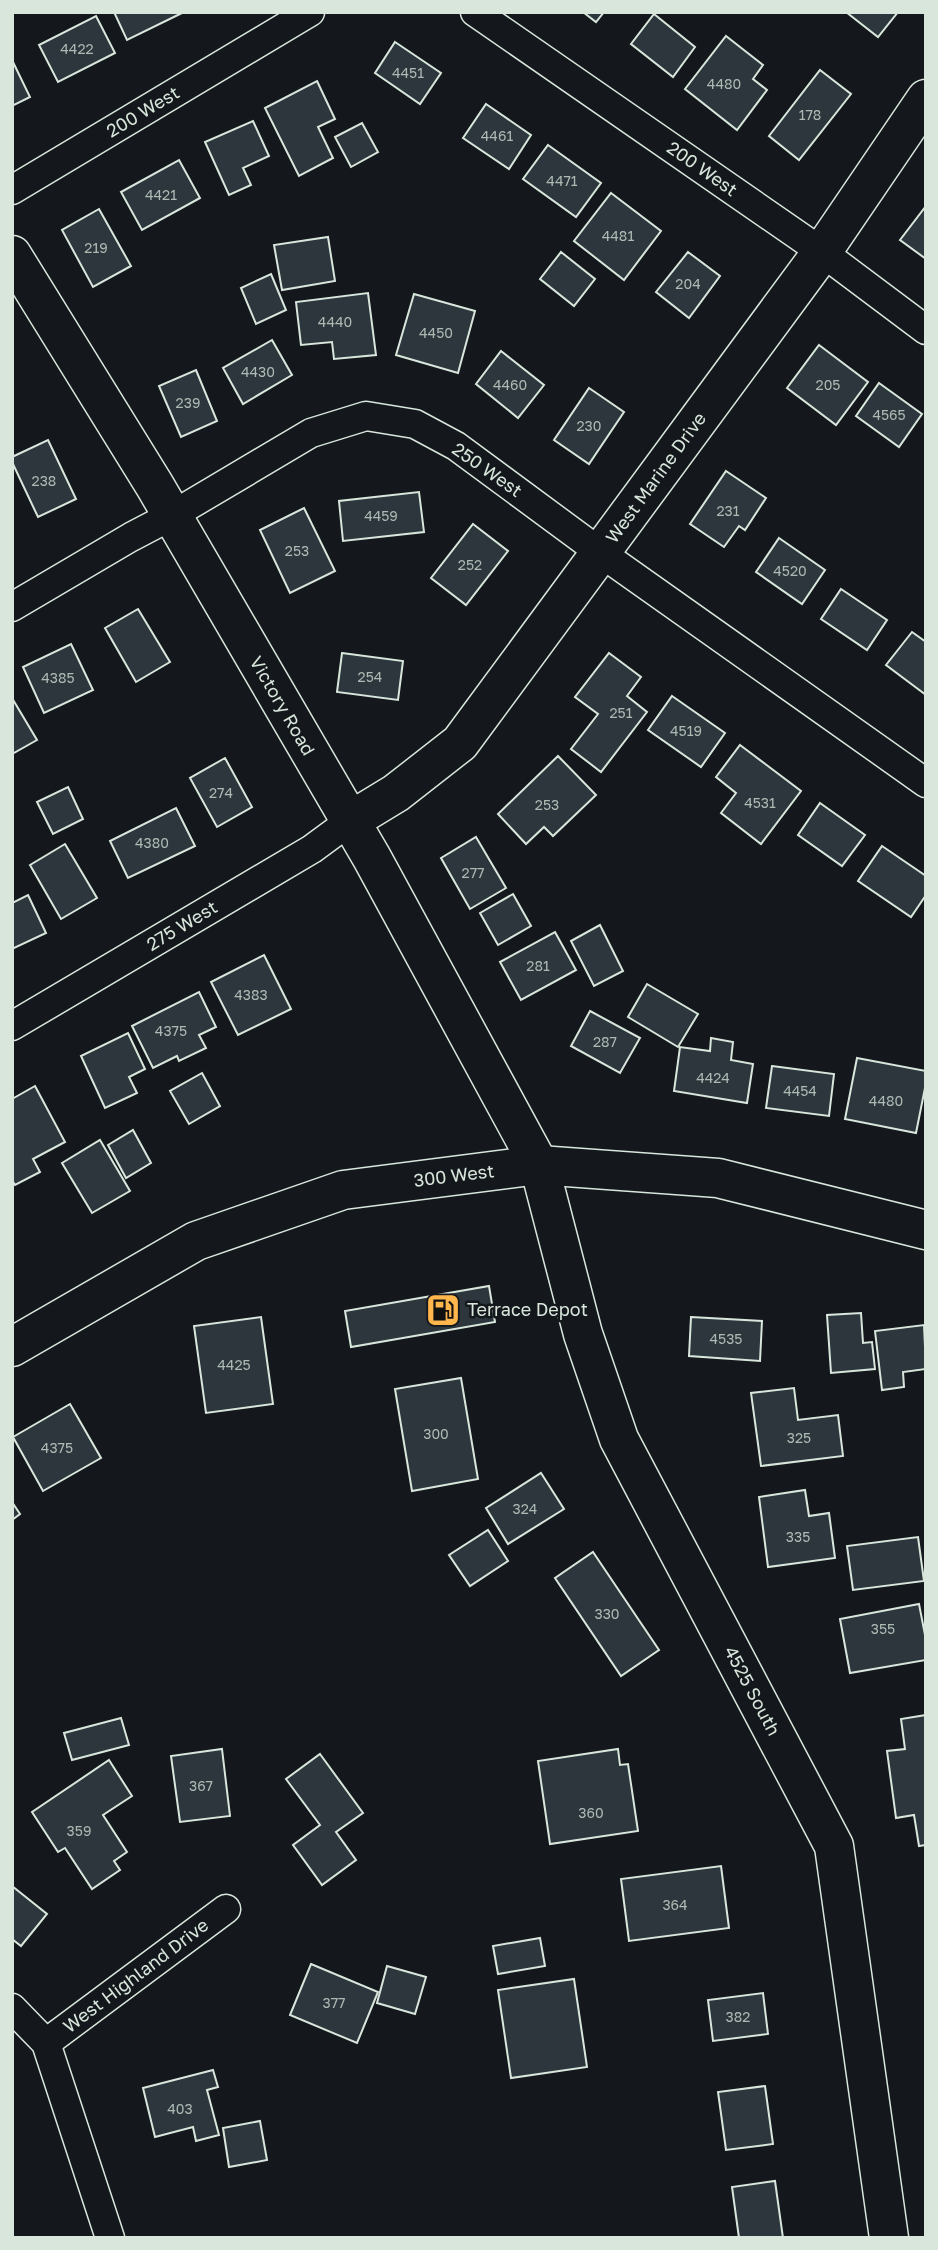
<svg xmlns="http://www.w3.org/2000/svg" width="938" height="2250" viewBox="0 0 938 2250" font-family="'Golos Text',sans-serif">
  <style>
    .building { fill: #2c363c; stroke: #d8e6dc; stroke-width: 2 }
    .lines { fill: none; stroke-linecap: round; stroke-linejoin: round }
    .street-casing { stroke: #d8e6dc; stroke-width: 31 }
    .secondary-casing { stroke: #d8e6dc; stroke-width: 41 }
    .street { stroke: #14181c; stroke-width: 28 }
    .secondary { stroke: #14181c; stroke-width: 38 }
    .labels { text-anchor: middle; stroke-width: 5; stroke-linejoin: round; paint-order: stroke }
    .number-label { font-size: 14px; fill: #adbab4 }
    .street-label { font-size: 18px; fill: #d8e6dc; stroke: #14181c }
    .poi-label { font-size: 18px; fill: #d8e6dc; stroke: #14181c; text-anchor: start }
  </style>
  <rect width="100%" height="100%" fill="#14181c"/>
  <g class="building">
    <path d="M 114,12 L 184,12 L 127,40 Z"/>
    <path d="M 583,12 L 604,12 L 596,22 Z"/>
    <path d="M 846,12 L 898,12 L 878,37 Z"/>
    <path d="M 654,14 L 695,47 L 673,77 L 631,44 Z"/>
    <path d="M 96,16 L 115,53 L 58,82 L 39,45 Z"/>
    <path d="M 726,36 L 763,65 L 753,79 L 767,90 L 737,130 L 685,89 Z"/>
    <path d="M 395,42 L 441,73 L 420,104 L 375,73 Z"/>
    <path d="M 12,60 L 30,97 L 12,106 Z"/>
    <path d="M 820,70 L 851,94 L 799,160 L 769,136 Z"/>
    <path d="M 317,81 L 335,119 L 318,127 L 333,158 L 299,176 L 265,108 Z"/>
    <path d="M 486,104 L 531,135 L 509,169 L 463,138 Z"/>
    <path d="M 253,121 L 269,156 L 243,168 L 251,185 L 229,195 L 205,142 Z"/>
    <path d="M 362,123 L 378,152 L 351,167 L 335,137 Z"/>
    <path d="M 548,145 L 601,183 L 576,217 L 523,179 Z"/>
    <path d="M 179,160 L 200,198 L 142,230 L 121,192 Z"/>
    <path d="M 611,193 L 661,231 L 624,280 L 574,241 Z"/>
    <path d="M 926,206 L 926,259 L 900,240 Z"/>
    <path d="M 99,209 L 131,266 L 93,287 L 62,230 Z"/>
    <path d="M 328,237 L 335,281 L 282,290 L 274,245 Z"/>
    <path d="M 561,252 L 595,279 L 574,306 L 540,279 Z"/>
    <path d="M 688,252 L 720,276 L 689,318 L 656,292 Z"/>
    <path d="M 271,274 L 286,310 L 256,324 L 241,288 Z"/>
    <path d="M 368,293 L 376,355 L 334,359 L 332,342 L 301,345 L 296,302 Z"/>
    <path d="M 414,294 L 475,311 L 458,373 L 396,355 Z"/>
    <path d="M 272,340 L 292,375 L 243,404 L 223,368 Z"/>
    <path d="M 819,345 L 868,382 L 836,425 L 787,388 Z"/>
    <path d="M 501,351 L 544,385 L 518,418 L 476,384 Z"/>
    <path d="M 196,370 L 217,421 L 181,437 L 159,386 Z"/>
    <path d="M 879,383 L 922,414 L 899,447 L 856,416 Z"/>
    <path d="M 589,388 L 624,412 L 589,464 L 554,440 Z"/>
    <path d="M 48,440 L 76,499 L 38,517 L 12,462 L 12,457 Z"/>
    <path d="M 726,471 L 766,498 L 745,530 L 739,526 L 724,547 L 690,524 Z"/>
    <path d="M 419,492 L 424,532 L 343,541 L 339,501 Z"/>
    <path d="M 304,508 L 335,571 L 290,593 L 260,530 Z"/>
    <path d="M 473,524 L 508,551 L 466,605 L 431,578 Z"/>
    <path d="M 779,538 L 825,570 L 802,604 L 756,572 Z"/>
    <path d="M 841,589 L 887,620 L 867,650 L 821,619 Z"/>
    <path d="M 138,609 L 170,662 L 136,682 L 105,628 Z"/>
    <path d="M 912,632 L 926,642 L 926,695 L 886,665 Z"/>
    <path d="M 71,644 L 93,690 L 44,713 L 23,667 Z"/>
    <path d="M 342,653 L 403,661 L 398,700 L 337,692 Z"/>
    <path d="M 609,653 L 641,677 L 627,696 L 647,712 L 601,772 L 571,749 L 598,714 L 575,697 Z"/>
    <path d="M 672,696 L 725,733 L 701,767 L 648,730 Z"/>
    <path d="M 12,698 L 37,740 L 12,754 Z"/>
    <path d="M 740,745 L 801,791 L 761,844 L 721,813 L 736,793 L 716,777 Z"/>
    <path d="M 558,756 L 596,795 L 553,836 L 544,827 L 526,844 L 498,814 Z"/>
    <path d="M 225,758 L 252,807 L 217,827 L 190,778 Z"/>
    <path d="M 68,787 L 83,819 L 53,834 L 37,802 Z"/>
    <path d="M 820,803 L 865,835 L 842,866 L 798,835 Z"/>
    <path d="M 176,808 L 195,846 L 128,878 L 110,841 Z"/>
    <path d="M 476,837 L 506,888 L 470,909 L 441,858 Z"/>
    <path d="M 65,844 L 97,898 L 61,919 L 30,865 Z"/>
    <path d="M 882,846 L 926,876 L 926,895 L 911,917 L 858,881 Z"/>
    <path d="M 513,894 L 531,926 L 498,945 L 480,913 Z"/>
    <path d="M 28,895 L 46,933 L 12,949 L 12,903 Z"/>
    <path d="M 600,925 L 623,971 L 594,986 L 571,941 Z"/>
    <path d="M 555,932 L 576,970 L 521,1000 L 500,962 Z"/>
    <path d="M 264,955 L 291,1009 L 238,1035 L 211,982 Z"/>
    <path d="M 647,984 L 698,1014 L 678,1047 L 628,1017 Z"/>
    <path d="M 199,992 L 216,1027 L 199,1035 L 206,1048 L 179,1061 L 177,1056 L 153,1068 L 132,1026 Z"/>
    <path d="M 590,1011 L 640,1038 L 620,1073 L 571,1046 Z"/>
    <path d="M 128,1033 L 145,1069 L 129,1077 L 137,1093 L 105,1108 L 81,1056 Z"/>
    <path d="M 711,1038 L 733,1042 L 731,1060 L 753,1064 L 747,1103 L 674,1091 L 680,1047 L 710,1051 Z"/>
    <path d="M 857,1058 L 926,1071 L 926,1083 L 916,1133 L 845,1119 Z"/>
    <path d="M 772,1066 L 834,1074 L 829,1116 L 766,1108 Z"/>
    <path d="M 202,1073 L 220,1106 L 189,1124 L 170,1091 Z"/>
    <path d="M 35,1086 L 65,1142 L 33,1159 L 40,1172 L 15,1185 L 12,1180 L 12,1099 Z"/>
    <path d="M 133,1130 L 151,1163 L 126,1178 L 108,1145 Z"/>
    <path d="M 100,1140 L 130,1191 L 92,1213 L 62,1163 Z"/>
    <path d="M 489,1286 L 495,1322 L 351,1347 L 345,1311 Z"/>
    <path d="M 861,1313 L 863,1343 L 872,1342 L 875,1369 L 831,1373 L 827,1315 Z"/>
    <path d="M 261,1317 L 273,1404 L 206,1413 L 194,1326 Z"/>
    <path d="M 691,1317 L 762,1321 L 760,1361 L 689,1356 Z"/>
    <path d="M 924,1325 L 926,1369 L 903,1372 L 904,1387 L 882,1390 L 875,1331 Z"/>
    <path d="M 461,1378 L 478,1479 L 412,1491 L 395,1389 Z"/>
    <path d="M 794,1388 L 798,1420 L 838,1415 L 843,1456 L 761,1466 L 751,1393 Z"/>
    <path d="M 70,1404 L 101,1458 L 43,1491 L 13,1437 Z"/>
    <path d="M 541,1473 L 564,1509 L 508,1544 L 486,1508 Z"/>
    <path d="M 805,1490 L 809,1516 L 829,1513 L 835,1558 L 768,1567 L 759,1497 Z"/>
    <path d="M 12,1502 L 20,1514 L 12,1520 Z"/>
    <path d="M 488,1530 L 508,1561 L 470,1586 L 449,1555 Z"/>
    <path d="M 918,1537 L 924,1581 L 853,1590 L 847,1546 Z"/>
    <path d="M 593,1552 L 659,1650 L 621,1676 L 555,1578 Z"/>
    <path d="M 919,1604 L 926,1640 L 926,1660 L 850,1673 L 840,1619 Z"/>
    <path d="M 926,1715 L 926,1845 L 919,1846 L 914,1815 L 896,1818 L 887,1751 L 905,1749 L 901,1719 Z"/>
    <path d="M 121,1718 L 129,1745 L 72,1760 L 64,1733 Z"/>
    <path d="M 222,1749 L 230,1816 L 180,1822 L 171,1756 Z"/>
    <path d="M 618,1749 L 620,1765 L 628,1764 L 638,1831 L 550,1844 L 538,1761 Z"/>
    <path d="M 320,1754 L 363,1813 L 336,1832 L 356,1860 L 322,1885 L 293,1845 L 320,1825 L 286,1779 Z"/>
    <path d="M 109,1760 L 132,1796 L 103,1815 L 127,1852 L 114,1861 L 120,1870 L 92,1889 L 65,1848 L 58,1852 L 32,1812 Z"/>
    <path d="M 721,1866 L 729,1928 L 629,1941 L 621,1879 Z"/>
    <path d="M 12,1886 L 47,1914 L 21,1946 L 12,1939 Z"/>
    <path d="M 540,1938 L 545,1966 L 498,1974 L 493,1946 Z"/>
    <path d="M 311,1964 L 378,1992 L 357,2043 L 290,2015 Z"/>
    <path d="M 387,1966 L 426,1977 L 415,2014 L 377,2003 Z"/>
    <path d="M 574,1979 L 587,2067 L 511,2078 L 498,1990 Z"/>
    <path d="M 763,1993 L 768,2034 L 713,2041 L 708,2000 Z"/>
    <path d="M 213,2070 L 218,2087 L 207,2090 L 219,2135 L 196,2141 L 193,2127 L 155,2137 L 143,2088 Z"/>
    <path d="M 765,2086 L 773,2144 L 726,2150 L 718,2092 Z"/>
    <path d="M 260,2121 L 267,2160 L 229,2167 L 223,2128 Z"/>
    <path d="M 775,2181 L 783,2238 L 739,2238 L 732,2187 Z"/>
  </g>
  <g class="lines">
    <g class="street-casing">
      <g id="street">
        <path d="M 475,12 L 822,252 L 926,330"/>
        <path d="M 12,190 L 310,12"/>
        <path d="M 12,607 L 131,537 L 171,516 L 311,433 L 366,416 L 415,424 L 456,446 L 601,553 L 926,783"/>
        <path d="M 12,1026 L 312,849 L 350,821"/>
        <path d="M 12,2008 L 46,2043 L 110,2238"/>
        <path d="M 46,2043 L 226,1909"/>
      </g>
    </g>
    <g class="secondary-casing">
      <g id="secondary">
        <path d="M 12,255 L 155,486 L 372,858 L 539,1165 L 583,1334 L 619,1439 L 834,1846 L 889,2238"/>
        <path d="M 350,821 L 396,793 L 460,743 L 822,252 L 926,99"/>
        <path d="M 12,1347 L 196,1241 L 343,1190 L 539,1165 L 718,1178 L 926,1230"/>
      </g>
    </g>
    <use href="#street" class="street"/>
    <use href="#secondary" class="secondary"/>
  </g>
  <defs>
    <g id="fuel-square" transform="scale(1.75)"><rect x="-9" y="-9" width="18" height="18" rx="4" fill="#ffb74d" stroke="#14181c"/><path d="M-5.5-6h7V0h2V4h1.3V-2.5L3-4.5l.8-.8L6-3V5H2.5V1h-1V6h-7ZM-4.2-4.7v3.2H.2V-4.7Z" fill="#111"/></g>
  </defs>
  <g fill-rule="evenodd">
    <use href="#fuel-square" x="443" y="1310"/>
  </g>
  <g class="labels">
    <g class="number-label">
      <text x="77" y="54">4422</text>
      <text x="408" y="78">4451</text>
      <text x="724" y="89">4480</text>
      <text x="810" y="120">178</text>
      <text x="497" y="141">4461</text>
      <text x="562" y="186">4471</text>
      <text x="161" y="200">4421</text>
      <text x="618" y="241">4481</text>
      <text x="96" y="253">219</text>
      <text x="688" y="289">204</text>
      <text x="335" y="327">4440</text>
      <text x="436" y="338">4450</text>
      <text x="258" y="377">4430</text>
      <text x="510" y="390">4460</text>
      <text x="828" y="390">205</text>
      <text x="188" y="408">239</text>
      <text x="889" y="420">4565</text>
      <text x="589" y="431">230</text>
      <text x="44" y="486">238</text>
      <text x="728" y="516">231</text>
      <text x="381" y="521">4459</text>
      <text x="297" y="556">253</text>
      <text x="470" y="570">252</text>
      <text x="790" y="576">4520</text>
      <text x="370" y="682">254</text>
      <text x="58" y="683">4385</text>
      <text x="621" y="718">251</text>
      <text x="686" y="736">4519</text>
      <text x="221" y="798">274</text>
      <text x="760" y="808">4531</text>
      <text x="547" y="810">253</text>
      <text x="152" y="848">4380</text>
      <text x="473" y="878">277</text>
      <text x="538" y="971">281</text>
      <text x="251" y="1000">4383</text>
      <text x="171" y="1036">4375</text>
      <text x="605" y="1047">287</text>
      <text x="713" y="1083">4424</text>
      <text x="800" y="1096">4454</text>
      <text x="886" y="1106">4480</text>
      <text x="726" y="1344">4535</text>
      <text x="234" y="1370">4425</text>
      <text x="436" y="1439">300</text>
      <text x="799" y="1443">325</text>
      <text x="57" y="1453">4375</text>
      <text x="525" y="1514">324</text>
      <text x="798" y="1542">335</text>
      <text x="607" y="1619">330</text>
      <text x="883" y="1634">355</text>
      <text x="201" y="1791">367</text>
      <text x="591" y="1818">360</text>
      <text x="79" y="1836">359</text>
      <text x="675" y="1910">364</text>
      <text x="334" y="2008">377</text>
      <text x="738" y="2022">382</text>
      <text x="180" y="2114">403</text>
    </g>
    <g class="street-label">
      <text transform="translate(143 112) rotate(-31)" y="6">200 West</text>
      <text transform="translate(702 169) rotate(35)" y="6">200 West</text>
      <text transform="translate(487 470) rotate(35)" y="6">250 West</text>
      <text transform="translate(656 478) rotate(-54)" y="6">West Marine Drive</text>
      <text transform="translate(282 706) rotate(60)" y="6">Victory Road</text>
      <text transform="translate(182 926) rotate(-31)" y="6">275 West</text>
      <text transform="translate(454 1176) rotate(-7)" y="6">300 West</text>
      <text transform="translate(752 1691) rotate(62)" y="6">4525 South</text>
      <text transform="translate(136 1976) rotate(-37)" y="6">West Highland Drive</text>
    </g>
    <g class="poi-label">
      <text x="467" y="1316">Terrace Depot</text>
    </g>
  </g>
  <rect width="938" height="2250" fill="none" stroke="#d8e6dc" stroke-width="28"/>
</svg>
